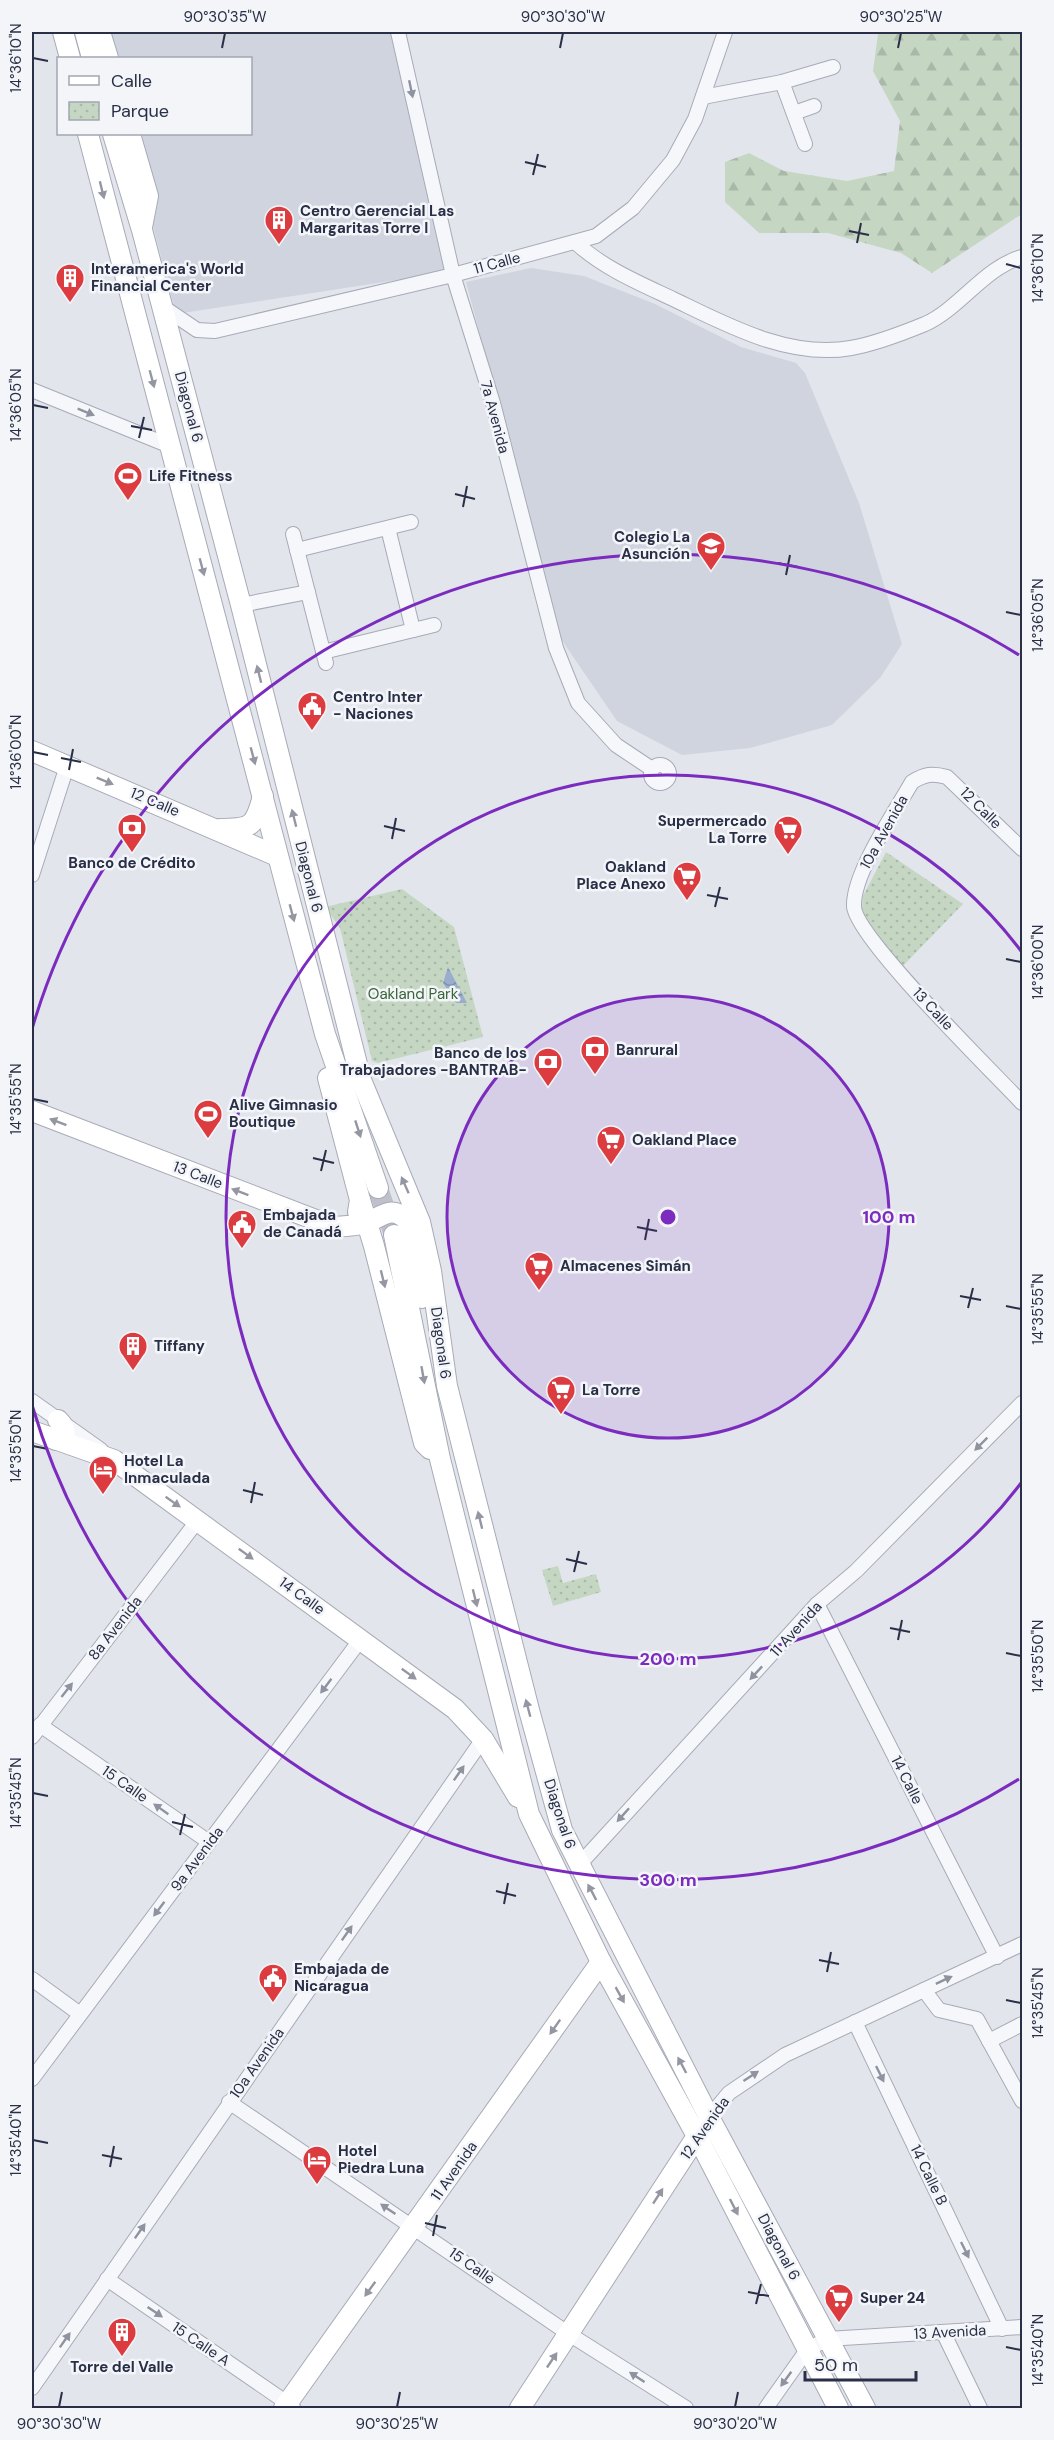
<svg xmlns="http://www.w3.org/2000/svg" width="1054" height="2440" viewBox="0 0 1054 2440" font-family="'DM Sans',sans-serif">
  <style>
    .built { fill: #d0d4de }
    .forest { fill: url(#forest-firs) }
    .park { fill: url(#park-dots) }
    .water { fill: url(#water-waves) }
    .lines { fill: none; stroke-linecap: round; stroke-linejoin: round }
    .secondary-tunnel { stroke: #bec1cb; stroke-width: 20; stroke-dasharray: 20 10; stroke-linecap: butt }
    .street-casing { stroke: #a7abb7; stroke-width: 16 }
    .secondary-casing { stroke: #a7abb7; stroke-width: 22 }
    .street { stroke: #f6f7fa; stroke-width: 14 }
    .secondary { stroke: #fff; stroke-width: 20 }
    .oneway { fill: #8f93a0 }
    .oneway2 { fill: #9497a2 }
    .ticks { fill: none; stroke: #282f46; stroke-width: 2 }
    .ring { fill: none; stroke: #7b2cbf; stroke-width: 3 }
    .labels { text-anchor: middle; stroke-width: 5; stroke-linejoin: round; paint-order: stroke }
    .poi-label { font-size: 15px; font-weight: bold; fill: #282f46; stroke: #f3f5f9; text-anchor: start }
    .street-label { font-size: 15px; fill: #282f46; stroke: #f3f5f9 }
    .park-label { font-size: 15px; fill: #376434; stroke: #f3f5f9 }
    .centre { fill: #7b2cbf; stroke: #f3f5f9; stroke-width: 3 }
    .ring-label { font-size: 18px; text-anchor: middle; font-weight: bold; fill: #7b2cbf; stroke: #f3f5f9; stroke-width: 5; stroke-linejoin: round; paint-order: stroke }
    .neatline { fill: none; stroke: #282f46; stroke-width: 2 }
    .ticks-label { font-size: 15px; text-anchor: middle; fill: #282f46 }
  </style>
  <defs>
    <pattern id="forest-firs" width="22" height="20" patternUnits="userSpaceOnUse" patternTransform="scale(1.5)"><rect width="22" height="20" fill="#c5d7c3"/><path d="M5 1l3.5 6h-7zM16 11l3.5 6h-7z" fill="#a9b9a9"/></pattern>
    <pattern id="park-dots" width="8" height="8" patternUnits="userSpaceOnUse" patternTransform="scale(1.5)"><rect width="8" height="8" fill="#c5d7c3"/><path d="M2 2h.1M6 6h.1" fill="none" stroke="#a9b9a9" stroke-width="1.8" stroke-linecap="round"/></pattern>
    <pattern id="water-waves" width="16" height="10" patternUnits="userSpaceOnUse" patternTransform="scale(1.5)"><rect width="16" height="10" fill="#9aadcf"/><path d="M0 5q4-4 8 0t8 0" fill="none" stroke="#7e8daa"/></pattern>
  </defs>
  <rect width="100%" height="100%" fill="#e3e5ec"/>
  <g class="built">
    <path d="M 107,32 L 396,32 L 449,272 L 176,314 L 129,134 L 250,134 L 250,58 L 112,58 Z"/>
    <path d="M 531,268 L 584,276 L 655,304 L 741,347 L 796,363 L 805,373 L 859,503 L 902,644 L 880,678 L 832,725 L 750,748 L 682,755 L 617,721 L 561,639 L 466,282 Z"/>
  </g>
  <path class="forest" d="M 872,32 L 1022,32 L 1022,214 L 932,273 L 901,253 L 828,233 L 759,233 L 725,202 L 725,162 L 749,153 L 784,171 L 847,181 L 894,171 L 900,121 L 873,71 L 878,34 Z"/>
  <g class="park">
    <path d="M 886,852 L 963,904 L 898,971 L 861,922 L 863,896 Z"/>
    <path d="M 402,889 L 454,927 L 483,1037 L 378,1063 L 372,1061 L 340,928 L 325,907 Z"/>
    <path d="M 558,1566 L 563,1583 L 596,1574 L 601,1592 L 553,1606 L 542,1570 Z"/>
  </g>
  <path class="water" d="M 448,967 L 467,1003 L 456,1003 L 443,983 Z"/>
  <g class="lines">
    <path class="secondary-tunnel" d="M 378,1188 L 394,1235"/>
    <g class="street-casing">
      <g id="street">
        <path d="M 398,32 L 453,275 L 493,403 L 556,648 L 578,703 L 616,745 L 652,769"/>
        <path d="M 782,82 L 833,67"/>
        <path d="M 703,97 L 782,82 L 805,144"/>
        <path d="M 794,113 L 814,106"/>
        <path d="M 575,242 C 603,268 639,283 673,299 C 727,325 789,359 851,348 C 875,344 903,333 925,324 C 959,309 985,267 1022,257"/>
        <path d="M 163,307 L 197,330 L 215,331 L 453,275 L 596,236 L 633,208 L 673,160 L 695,119 L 725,32"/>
        <path d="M 32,390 L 170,446"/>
        <path d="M 388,528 L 413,630"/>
        <path d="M 293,534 L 326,663"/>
        <path d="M 297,550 L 411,522"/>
        <path d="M 241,605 L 308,592"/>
        <path d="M 323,652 L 434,625"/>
        <circle cx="660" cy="774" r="9"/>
        <path d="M 1022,849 L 947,777 C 932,773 925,774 912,782 C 895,812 853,873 854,906 C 854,936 994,1073 1022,1103"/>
        <path d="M 32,875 L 67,766"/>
        <path d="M 32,1401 L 101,1450"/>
        <path d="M 817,1604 L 997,1957"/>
        <path d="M 40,1725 L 209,1842"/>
        <path d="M 32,1737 L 198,1520"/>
        <path d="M 578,1866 L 817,1604 L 856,1571 L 1022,1403"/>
        <path d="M 32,1979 L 80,2014"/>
        <path d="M 924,1990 L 939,2010 L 977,2019 L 1022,2101"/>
        <path d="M 855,2022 L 1002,2329"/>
        <path d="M 989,2041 L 1022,2024"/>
        <path d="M 32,2079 L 361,1639"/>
        <path d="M 229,2102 L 569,2334 L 686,2408"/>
        <path d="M 709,2117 L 729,2093 L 785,2055 L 1022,1944"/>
        <path d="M 107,2279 L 293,2407"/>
        <path d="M 943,2332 L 980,2408"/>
        <path d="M 32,2388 L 483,1739"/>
        <path d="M 766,2408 L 807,2350 L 827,2339 L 1022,2327"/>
      </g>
    </g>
    <g class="secondary-casing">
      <g id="secondary">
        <path d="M 63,32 L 70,58"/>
        <path d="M 85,32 L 92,58"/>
        <path d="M 100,32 L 108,58"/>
        <path d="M 88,134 L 325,1034 L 378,1188"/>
        <path d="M 113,134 L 142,230 L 241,605 L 361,1080 L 420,1222 L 431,1271 L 447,1386 L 529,1710 L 562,1830 L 709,2117 L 865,2408"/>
        <path d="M 130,134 L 148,196 L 142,227"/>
        <path d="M 32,751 L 277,856"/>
        <path d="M 220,829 C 251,829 255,827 263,796"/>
        <path d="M 328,1078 L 360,1200 L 358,1212"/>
        <path d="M 32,1111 L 334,1227 C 344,1226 359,1226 368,1222 C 383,1216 392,1205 407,1220 L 422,1298"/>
        <path d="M 360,1200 L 374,1246 L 424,1443 L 430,1449"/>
        <path d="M 394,1235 L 440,1459 L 529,1814 L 601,1962 L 697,2136 L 838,2408"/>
        <path d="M 32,1431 L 114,1460 L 455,1709 L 483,1739 L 518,1797"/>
        <path d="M 56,1440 L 61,1440 C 68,1433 64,1426 58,1420"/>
        <path d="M 284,2408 L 601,1962"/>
        <path d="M 520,2408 L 703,2127"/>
      </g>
    </g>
    <use href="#street" class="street"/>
    <use href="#secondary" class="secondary"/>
  </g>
  <defs><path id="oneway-solid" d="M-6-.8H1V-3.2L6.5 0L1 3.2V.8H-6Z" transform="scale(1.5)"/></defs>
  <g class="oneway">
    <use href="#oneway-solid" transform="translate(411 89) rotate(78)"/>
    <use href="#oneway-solid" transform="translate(86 412) rotate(22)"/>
    <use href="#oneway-solid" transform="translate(981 1444) rotate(135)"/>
    <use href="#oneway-solid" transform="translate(756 1673) rotate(133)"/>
    <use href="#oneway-solid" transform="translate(326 1686) rotate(127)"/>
    <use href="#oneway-solid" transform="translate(67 1690) rotate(-52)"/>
    <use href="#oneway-solid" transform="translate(459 1773) rotate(-55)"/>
    <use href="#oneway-solid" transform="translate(161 1809) rotate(-145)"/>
    <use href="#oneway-solid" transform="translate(623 1815) rotate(132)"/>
    <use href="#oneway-solid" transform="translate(159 1909) rotate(127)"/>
    <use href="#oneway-solid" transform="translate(347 1933) rotate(-55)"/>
    <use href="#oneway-solid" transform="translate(944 1980) rotate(-25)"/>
    <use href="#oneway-solid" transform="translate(880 2074) rotate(64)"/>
    <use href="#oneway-solid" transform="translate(751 2076) rotate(-33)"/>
    <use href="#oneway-solid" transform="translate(388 2209) rotate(-146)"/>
    <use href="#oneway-solid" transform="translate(140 2231) rotate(-55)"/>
    <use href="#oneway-solid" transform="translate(965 2250) rotate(64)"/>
    <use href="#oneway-solid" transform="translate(155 2312) rotate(34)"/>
    <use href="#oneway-solid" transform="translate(65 2340) rotate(-55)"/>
    <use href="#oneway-solid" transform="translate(637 2377) rotate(-147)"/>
    <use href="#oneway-solid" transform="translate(786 2379) rotate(126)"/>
  </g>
  <g class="oneway2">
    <use href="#oneway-solid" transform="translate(102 190) rotate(76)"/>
    <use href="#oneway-solid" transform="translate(152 379) rotate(75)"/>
    <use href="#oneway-solid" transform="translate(202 567) rotate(75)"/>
    <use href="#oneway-solid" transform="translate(259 674) rotate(-104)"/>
    <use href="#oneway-solid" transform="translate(253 756) rotate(75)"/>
    <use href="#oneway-solid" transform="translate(105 781) rotate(22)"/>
    <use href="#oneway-solid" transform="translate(294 818) rotate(-104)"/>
    <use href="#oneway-solid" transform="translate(292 913) rotate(75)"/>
    <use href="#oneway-solid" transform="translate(58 1122) rotate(-159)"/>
    <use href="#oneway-solid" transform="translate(358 1129) rotate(72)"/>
    <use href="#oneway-solid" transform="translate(405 1185) rotate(-114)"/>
    <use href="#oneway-solid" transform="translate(240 1192) rotate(-159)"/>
    <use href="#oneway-solid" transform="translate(383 1279) rotate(76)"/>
    <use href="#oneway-solid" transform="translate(423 1375) rotate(80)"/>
    <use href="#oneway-solid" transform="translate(173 1502) rotate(35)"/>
    <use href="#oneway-solid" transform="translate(480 1520) rotate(-104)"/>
    <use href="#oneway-solid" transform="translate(246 1554) rotate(36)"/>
    <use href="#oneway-solid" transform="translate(475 1598) rotate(76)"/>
    <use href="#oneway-solid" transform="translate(409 1674) rotate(36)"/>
    <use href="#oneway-solid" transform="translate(528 1708) rotate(-105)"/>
    <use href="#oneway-solid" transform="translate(592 1892) rotate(-118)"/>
    <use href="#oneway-solid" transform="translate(620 1995) rotate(61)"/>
    <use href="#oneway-solid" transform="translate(555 2027) rotate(125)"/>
    <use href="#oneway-solid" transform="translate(682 2065) rotate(-118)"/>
    <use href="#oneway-solid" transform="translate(658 2196) rotate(-57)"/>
    <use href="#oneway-solid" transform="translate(734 2207) rotate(63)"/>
    <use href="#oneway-solid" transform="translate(370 2289) rotate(126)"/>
    <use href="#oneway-solid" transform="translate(552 2360) rotate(-56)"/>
  </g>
  <path class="ticks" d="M 222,48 L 225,33M 560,48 L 563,33M 898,48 L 901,33M 33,58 L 48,61M 525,162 L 546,167M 533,175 L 538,154M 849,231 L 869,235M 857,243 L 861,223M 1006,264 L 1021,268M 33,405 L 48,408M 131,426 L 152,430M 139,438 L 144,417M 455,494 L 475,499M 463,507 L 467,486M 778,563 L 798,567M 786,575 L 790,555M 1006,612 L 1021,615M 33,752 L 48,755M 61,758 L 81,762M 69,770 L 73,749M 384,826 L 405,831M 392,839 L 396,818M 707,895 L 728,899M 715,907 L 720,887M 1006,959 L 1021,962M 33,1099 L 48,1102M 313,1158 L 334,1163M 321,1171 L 326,1150M 637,1227 L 657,1231M 645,1240 L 649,1219M 960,1296 L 981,1300M 1006,1306 L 1021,1309M 968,1308 L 973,1288M 33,1446 L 48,1449M 243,1490 L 263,1495M 251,1503 L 255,1482M 566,1559 L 587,1564M 574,1572 L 579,1551M 890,1628 L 910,1632M 898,1640 L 902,1620M 1006,1653 L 1021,1656M 33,1793 L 48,1796M 172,1822 L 193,1827M 180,1835 L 185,1814M 496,1891 L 516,1896M 504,1904 L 508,1883M 819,1960 L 839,1964M 827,1972 L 831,1952M 1006,2000 L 1021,2003M 33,2140 L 48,2143M 102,2155 L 122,2159M 110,2167 L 114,2146M 425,2223 L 446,2228M 433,2236 L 437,2215M 748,2292 L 769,2296M 756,2304 L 761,2284M 1006,2347 L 1021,2350M 59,2407 L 62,2392M 397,2407 L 400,2392M 735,2407 L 738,2392"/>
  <circle cx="668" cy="1217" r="221" fill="#7b2cbf" fill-opacity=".12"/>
  <g class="ring">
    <circle cx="668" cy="1217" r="221"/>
    <path d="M1021 1483A442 442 0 1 1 1021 951"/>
    <path d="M1019 1779A663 663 0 0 1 32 1405M32 1029A663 663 0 0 1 1019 655"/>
  </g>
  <defs>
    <g id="building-pin" transform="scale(1.5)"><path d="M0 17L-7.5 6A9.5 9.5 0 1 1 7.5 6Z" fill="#dc3c40" stroke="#f3f5f9"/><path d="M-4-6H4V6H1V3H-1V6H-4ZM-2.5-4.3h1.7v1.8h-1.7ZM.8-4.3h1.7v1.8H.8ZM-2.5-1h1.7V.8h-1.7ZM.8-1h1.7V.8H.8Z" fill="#fff"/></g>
    <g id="stadium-pin" transform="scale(1.5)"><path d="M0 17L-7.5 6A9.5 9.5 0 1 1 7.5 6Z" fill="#dc3c40" stroke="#f3f5f9"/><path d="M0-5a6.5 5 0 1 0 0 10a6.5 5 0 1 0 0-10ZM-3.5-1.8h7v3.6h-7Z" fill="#fff"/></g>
    <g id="school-pin" transform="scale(1.5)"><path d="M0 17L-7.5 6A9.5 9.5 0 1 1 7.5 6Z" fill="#dc3c40" stroke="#f3f5f9"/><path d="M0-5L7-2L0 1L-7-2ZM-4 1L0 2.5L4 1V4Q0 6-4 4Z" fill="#fff"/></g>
    <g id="civic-pin" transform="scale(1.5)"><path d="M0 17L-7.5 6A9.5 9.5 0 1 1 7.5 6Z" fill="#dc3c40" stroke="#f3f5f9"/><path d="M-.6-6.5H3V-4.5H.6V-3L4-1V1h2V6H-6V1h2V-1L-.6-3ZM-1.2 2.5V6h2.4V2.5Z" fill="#fff"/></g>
    <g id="bank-pin" transform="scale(1.5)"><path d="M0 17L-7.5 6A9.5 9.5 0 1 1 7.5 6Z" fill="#dc3c40" stroke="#f3f5f9"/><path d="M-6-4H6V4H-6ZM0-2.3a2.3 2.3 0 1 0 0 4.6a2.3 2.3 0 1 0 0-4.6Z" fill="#fff"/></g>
    <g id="supermarket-pin" transform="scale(1.5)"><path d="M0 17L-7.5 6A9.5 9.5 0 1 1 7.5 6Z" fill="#dc3c40" stroke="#f3f5f9"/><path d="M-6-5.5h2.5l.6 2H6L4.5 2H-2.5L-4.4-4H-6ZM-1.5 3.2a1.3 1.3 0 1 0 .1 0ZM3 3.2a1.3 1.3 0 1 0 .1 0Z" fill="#fff"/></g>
    <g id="hotel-pin" transform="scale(1.5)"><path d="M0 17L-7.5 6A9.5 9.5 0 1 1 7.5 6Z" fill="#dc3c40" stroke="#f3f5f9"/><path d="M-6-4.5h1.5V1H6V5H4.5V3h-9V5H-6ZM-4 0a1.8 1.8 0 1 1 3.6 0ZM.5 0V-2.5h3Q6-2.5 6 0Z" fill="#fff"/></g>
  </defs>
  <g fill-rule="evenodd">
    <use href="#building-pin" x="279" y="220"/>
    <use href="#building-pin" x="70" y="278"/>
    <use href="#stadium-pin" x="128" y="476"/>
    <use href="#school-pin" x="711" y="546"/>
    <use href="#civic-pin" x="312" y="706"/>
    <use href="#bank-pin" x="132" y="828"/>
    <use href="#supermarket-pin" x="788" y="830"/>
    <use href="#supermarket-pin" x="687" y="876"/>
    <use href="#bank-pin" x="595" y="1050"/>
    <use href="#bank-pin" x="548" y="1062"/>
    <use href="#stadium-pin" x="208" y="1114"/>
    <use href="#supermarket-pin" x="611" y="1140"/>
    <use href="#civic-pin" x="242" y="1224"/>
    <use href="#supermarket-pin" x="539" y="1266"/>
    <use href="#building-pin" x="133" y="1346"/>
    <use href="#supermarket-pin" x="561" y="1390"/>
    <use href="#hotel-pin" x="103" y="1470"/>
    <use href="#civic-pin" x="273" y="1978"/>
    <use href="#hotel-pin" x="317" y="2160"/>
    <use href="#supermarket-pin" x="839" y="2298"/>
    <use href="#building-pin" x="122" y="2332"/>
  </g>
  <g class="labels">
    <g class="poi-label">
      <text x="300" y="216">Centro Gerencial Las<tspan x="300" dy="17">Margaritas Torre I</tspan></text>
      <text x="91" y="274">Interamerica's World<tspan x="91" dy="17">Financial Center</tspan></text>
      <text x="149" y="481">Life Fitness</text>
      <text x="690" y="542" text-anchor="end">Colegio La<tspan x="690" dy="17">Asunción</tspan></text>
      <text x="333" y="702">Centro Inter<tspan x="333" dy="17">- Naciones</tspan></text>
      <text x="767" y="826" text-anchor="end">Supermercado<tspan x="767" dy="17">La Torre</tspan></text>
      <text x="132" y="868" text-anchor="middle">Banco de Crédito</text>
      <text x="666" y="872" text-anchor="end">Oakland<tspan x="666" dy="17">Place Anexo</tspan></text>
      <text x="616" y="1055">Banrural</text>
      <text x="527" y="1058" text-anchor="end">Banco de los<tspan x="527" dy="17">Trabajadores -BANTRAB-</tspan></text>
      <text x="229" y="1110">Alive Gimnasio<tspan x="229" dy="17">Boutique</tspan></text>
      <text x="632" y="1145">Oakland Place</text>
      <text x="263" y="1220">Embajada<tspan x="263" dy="17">de Canadá</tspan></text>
      <text x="560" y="1271">Almacenes Simán</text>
      <text x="154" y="1351">Tiffany</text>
      <text x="582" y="1395">La Torre</text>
      <text x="124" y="1466">Hotel La<tspan x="124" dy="17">Inmaculada</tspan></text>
      <text x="294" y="1974">Embajada de<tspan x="294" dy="17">Nicaragua</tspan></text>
      <text x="338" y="2156">Hotel<tspan x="338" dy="17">Piedra Luna</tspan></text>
      <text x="860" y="2303">Super 24</text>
      <text x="122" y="2372" text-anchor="middle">Torre del Valle</text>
    </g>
    <g class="street-label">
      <text transform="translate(497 263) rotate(-15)" y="5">11 Calle</text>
      <text transform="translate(189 407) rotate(75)" y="5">Diagonal 6</text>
      <text transform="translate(495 417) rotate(75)" y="5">7a Avenida</text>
      <text transform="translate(155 802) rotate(23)" y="5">12 Calle</text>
      <text transform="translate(981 808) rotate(45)" y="5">12 Calle</text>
      <text transform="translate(884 832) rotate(-61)" y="5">10a Avenida</text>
      <text transform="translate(309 877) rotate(76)" y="5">Diagonal 6</text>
      <text transform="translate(933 1009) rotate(47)" y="5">13 Calle</text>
      <text transform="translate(198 1175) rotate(21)" y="5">13 Calle</text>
      <text transform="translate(441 1343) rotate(82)" y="5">Diagonal 6</text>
      <text transform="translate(302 1596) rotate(36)" y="5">14 Calle</text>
      <text transform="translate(115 1628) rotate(-52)" y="5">8a Avenida</text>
      <text transform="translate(796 1629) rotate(-48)" y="5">11 Avenida</text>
      <text transform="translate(907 1780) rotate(63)" y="5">14 Calle</text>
      <text transform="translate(125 1784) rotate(35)" y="5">15 Calle</text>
      <text transform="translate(560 1814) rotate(72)" y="5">Diagonal 6</text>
      <text transform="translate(197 1859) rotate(-53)" y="5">9a Avenida</text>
      <text transform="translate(257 2063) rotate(-55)" y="5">10a Avenida</text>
      <text transform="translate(705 2128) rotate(-55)" y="5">12 Avenida</text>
      <text transform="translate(454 2171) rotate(-55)" y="5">11 Avenida</text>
      <text transform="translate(929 2175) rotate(64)" y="5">14 Calle B</text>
      <text transform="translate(779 2247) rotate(62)" y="5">Diagonal 6</text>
      <text transform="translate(472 2266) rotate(35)" y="5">15 Calle</text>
      <text transform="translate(950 2332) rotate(-3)" y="5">13 Avenida</text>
      <text transform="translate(201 2344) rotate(34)" y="5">15 Calle A</text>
    </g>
    <g class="park-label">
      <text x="413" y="999">Oakland Park</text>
    </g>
  </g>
  <circle cx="668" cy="1217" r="9" class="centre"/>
  <g class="ring-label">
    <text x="889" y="1223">100 m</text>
    <text x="668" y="1665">200 m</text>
    <text x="668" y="1886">300 m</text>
  </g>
  <rect width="1054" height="2440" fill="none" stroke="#f3f5f9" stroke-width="66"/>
  <rect x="57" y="57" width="195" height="78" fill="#f3f5f9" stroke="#a2a6b1" stroke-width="1.5"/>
  <rect x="69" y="76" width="30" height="9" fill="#ffffff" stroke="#a2a6b1" stroke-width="1.5"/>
  <text x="111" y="87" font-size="18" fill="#282f46">Calle</text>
  <rect x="69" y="102" width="30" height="18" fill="url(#park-dots)" stroke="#a2a6b1" stroke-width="1.5"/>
  <text x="111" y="117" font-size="18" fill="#282f46">Parque</text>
  <path d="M805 2371v9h111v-9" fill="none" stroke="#282f46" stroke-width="3"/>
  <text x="814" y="2371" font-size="18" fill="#282f46" stroke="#f3f5f9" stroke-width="4.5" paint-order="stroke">50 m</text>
  <rect x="33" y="33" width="988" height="2374" class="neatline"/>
  <g class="ticks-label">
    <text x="225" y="22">90°30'35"W</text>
    <text x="563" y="22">90°30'30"W</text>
    <text x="901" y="22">90°30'25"W</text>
    <text transform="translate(16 58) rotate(-90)" y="5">14°36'10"N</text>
    <text transform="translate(1038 268) rotate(-90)" y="5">14°36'10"N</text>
    <text transform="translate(16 405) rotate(-90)" y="5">14°36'05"N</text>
    <text transform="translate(1038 615) rotate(-90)" y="5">14°36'05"N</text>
    <text transform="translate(16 752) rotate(-90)" y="5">14°36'00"N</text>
    <text transform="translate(1038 962) rotate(-90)" y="5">14°36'00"N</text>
    <text transform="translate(16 1099) rotate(-90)" y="5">14°35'55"N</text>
    <text transform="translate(1038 1309) rotate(-90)" y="5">14°35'55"N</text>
    <text transform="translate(16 1446) rotate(-90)" y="5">14°35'50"N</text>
    <text transform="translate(1038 1656) rotate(-90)" y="5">14°35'50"N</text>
    <text transform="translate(16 1793) rotate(-90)" y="5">14°35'45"N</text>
    <text transform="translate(1038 2003) rotate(-90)" y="5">14°35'45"N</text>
    <text transform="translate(16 2140) rotate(-90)" y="5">14°35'40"N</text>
    <text transform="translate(1038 2350) rotate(-90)" y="5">14°35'40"N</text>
    <text x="59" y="2429">90°30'30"W</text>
    <text x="397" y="2429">90°30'25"W</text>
    <text x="735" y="2429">90°30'20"W</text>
  </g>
</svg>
